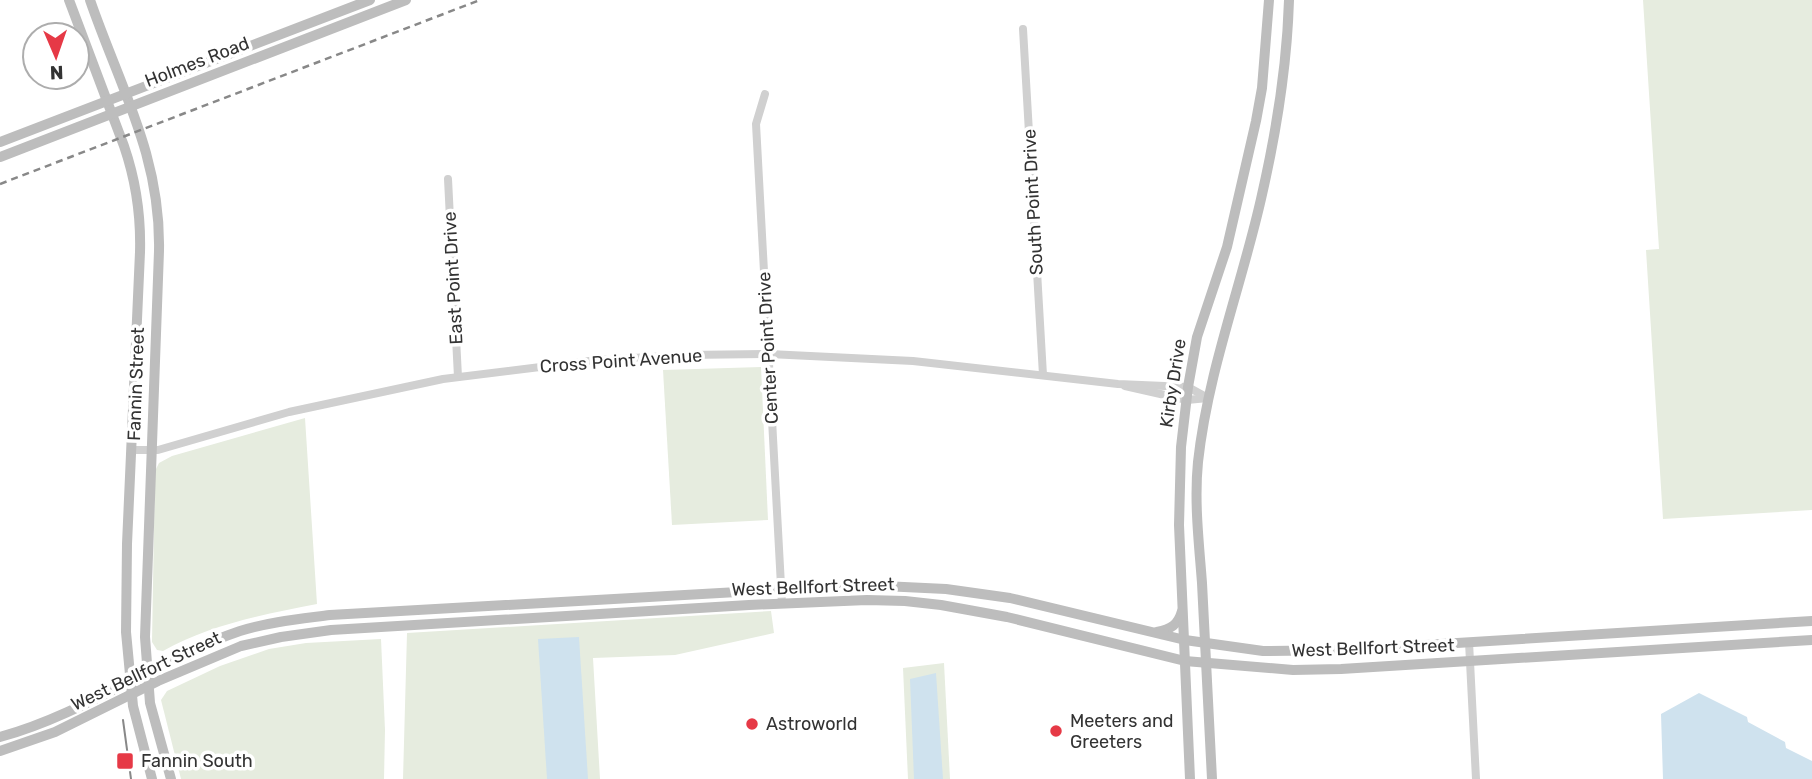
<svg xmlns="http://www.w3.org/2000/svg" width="1812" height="779" viewBox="0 0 1812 779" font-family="Rubik,sans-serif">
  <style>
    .green { fill: #e6ecdf }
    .water { fill: #cfe2ee }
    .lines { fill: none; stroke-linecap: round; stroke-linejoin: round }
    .street { stroke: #d0d0d0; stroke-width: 8 }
    .secondary { stroke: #bdbdbd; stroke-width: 10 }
    .tram { stroke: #888; stroke-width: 2 }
    .rail { stroke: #888; stroke-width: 2.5; stroke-dasharray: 7 5; stroke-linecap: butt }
    .poi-dot { fill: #e63946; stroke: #fff; stroke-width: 2.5 }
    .labels { text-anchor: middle; stroke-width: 7; stroke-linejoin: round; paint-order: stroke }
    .street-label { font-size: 18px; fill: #333; stroke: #fff }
    .poi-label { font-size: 18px; fill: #333; stroke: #fff; text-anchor: start }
  </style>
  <rect width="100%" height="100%" fill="#fff"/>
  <g class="green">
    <path d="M 1643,0 L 1812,0 L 1812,510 L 1663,519 L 1646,250 L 1659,249 Z"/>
    <path d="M 761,367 L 768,520 L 672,525 L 663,370 Z"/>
    <path d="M 305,418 L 317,604 C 265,614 209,625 163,651 L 157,650 L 152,642 L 155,471 L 159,463 L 172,456 Z"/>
    <path d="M 771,611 L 774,633 L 675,655 L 593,658 L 600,779 L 403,779 L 407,633 Z"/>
    <path d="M 381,639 L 385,730 L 384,779 L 181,779 L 161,700 L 167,691 L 220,666 L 269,649 L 306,643 Z"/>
    <path d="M 944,663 L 950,779 L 908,779 L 903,668 Z"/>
  </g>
  <g class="water">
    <path d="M 579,637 L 588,779 L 547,779 L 538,639 Z"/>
    <path d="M 936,673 L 943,779 L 914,779 L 910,679 Z"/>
    <path d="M 1699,693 L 1747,717 L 1748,722 L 1785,742 L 1786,748 L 1812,761 L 1812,779 L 1663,779 L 1661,714 Z"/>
  </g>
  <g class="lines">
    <g class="street">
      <path d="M 1023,29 L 1043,375"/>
      <path d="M 765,94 L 756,124 L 782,604"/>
      <path d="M 448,179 L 458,377"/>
      <path d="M 1125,386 L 1187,400 L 1208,398"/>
      <path d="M 132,450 L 158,450 L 289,412 L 443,379 L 597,360 L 686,355 L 769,354 L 913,361 L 1118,384 L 1188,387 L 1208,398"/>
      <path d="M 1469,642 L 1476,779"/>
    </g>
    <g class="secondary">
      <path d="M 69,0 L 124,146 C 136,181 141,216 140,252 L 127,544 L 126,632 L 133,706 L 152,779"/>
      <path d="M 90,0 C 120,87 161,156 159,251 L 145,637 L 150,703 L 171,779"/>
      <path d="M 0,142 L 370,0"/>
      <path d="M 0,157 L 406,0"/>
      <path d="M 1157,632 C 1171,629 1178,625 1182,611"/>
      <path d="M 0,737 C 85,714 157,659 240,631 C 269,622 300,619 330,615 L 862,585 L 946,589 L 1010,598 L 1185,640 L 1263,651 L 1343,650 L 1812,621"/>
      <path d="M 0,751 L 55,732 L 158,681 L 241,646 L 281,637 L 331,630 L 749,605 L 867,600 L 905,601 L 941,605 L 1007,617 L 1185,661 L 1293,670 L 1341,669 L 1812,640"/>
      <path d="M 1190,779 L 1179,525 L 1181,447 L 1188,387 L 1197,337 L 1227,247 L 1256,121 L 1262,88 L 1269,0"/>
      <path d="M 1212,779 C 1209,714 1205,649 1202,583 C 1199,543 1194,502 1198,462 C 1208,371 1241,287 1261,199 C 1276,134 1287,67 1289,0"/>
    </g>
    <path class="tram" d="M 123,720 L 131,779"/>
    <path class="rail" d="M 0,184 L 480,0"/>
  </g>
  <g class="poi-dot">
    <circle cx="752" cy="724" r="7"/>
    <circle cx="1056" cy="731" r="7"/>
    <rect x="116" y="752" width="18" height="18" rx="3.5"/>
  </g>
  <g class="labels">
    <g class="street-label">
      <text transform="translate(197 62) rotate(-21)" y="6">Holmes Road</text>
      <text transform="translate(1033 202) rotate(-93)" y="6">South Point Drive</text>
      <text transform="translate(453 278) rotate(-93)" y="6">East Point Drive</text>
      <text transform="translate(768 348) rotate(-93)" y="6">Center Point Drive</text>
      <text transform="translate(621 361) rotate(-4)" y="6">Cross Point Avenue</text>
      <text transform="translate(1173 383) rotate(-81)" y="6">Kirby Drive</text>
      <text transform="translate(136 384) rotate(-88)" y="6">Fannin Street</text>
      <text transform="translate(813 587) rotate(-2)" y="6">West Bellfort Street</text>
      <text transform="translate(1373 648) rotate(-2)" y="6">West Bellfort Street</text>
      <text transform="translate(146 671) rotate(-25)" y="6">West Bellfort Street</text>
    </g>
    <g class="poi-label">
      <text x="1070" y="727">Meeters and<tspan x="1070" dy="21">Greeters</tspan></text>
      <text x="766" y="730">Astroworld</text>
      <text x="141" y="767">Fannin South</text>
    </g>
  </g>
  <g transform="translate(56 56) rotate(178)"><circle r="33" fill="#ffffff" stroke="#adadad" stroke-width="2"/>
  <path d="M0-5L12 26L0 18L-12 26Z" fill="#e63946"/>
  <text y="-10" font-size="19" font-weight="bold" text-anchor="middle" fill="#333333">N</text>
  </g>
</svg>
